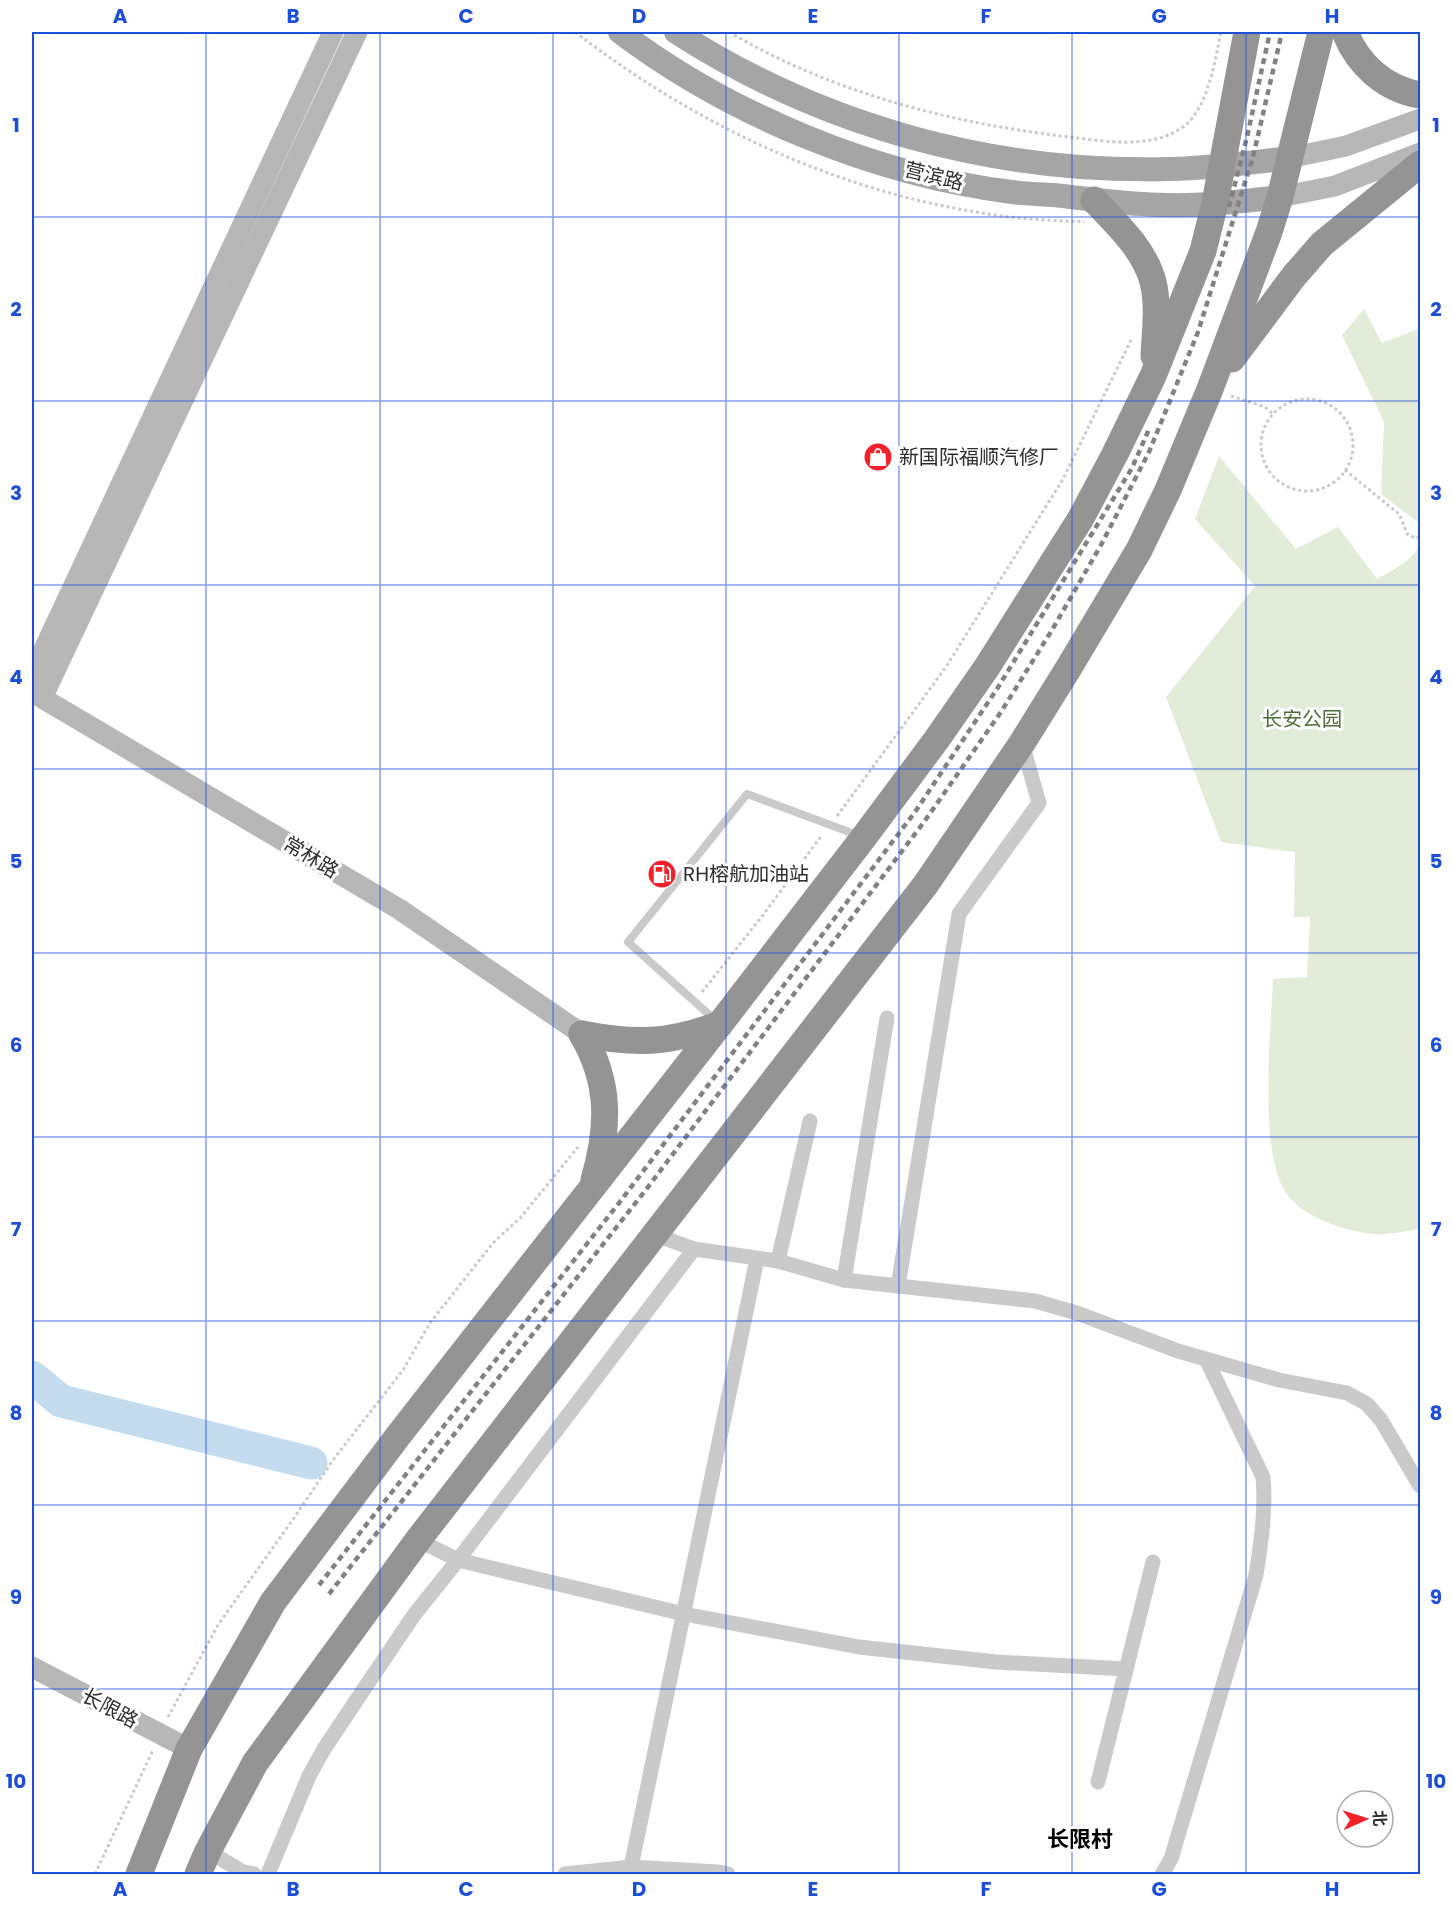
<svg xmlns="http://www.w3.org/2000/svg" width="1452" height="1906" viewBox="0 0 1452 1906" font-family="Poppins,'Noto Sans SC',sans-serif">
  <style>
    .green { fill: #e3ecd9 }
    .lines { fill: none; stroke-linecap: round; stroke-linejoin: round }
    .river { stroke: #c4dced; stroke-width: 33 }
    .path { stroke: #cacaca; stroke-width: 3; stroke-dasharray: 3 3; stroke-linecap: butt }
    .lane { stroke: #cacaca; stroke-width: 8 }
    .street { stroke: #cacaca; stroke-width: 15 }
    .secondary { stroke: #b7b7b7; stroke-width: 21 }
    .primary { stroke: #a5a5a5; stroke-width: 24 }
    .highway { stroke: #949494; stroke-width: 27 }
    .rail { stroke: #828282; stroke-width: 4.5; stroke-dasharray: 6 4.5; stroke-linecap: butt }
    .grid { fill: none; stroke: #1d4ed8; stroke-width: 1.5; stroke-opacity: 0.55 }
    .labels { text-anchor: middle; stroke-width: 6; stroke-linejoin: round; paint-order: stroke }
    .street-label { font-size: 20px; fill: #2d2d2d; stroke: #fff }
    .poi-label { font-size: 20px; fill: #2d2d2d; stroke: #fff; text-anchor: start }
    .park-label { font-size: 20px; fill: #4e6c37; stroke: #fff }
    .quarter-label { font-size: 22px; font-weight: bold; fill: #000; stroke: #fff }
    .neatline { fill: none; stroke: #1d4ed8; stroke-width: 2 }
    .grid-label { font-size: 20px; text-anchor: middle; font-weight: bold; fill: #1d4ed8 }
  </style>
  <rect width="100%" height="100%" fill="#fff"/>
  <g class="green">
    <path d="M 1364,309 L 1382,343 L 1420,328 L 1420,524 L 1381,494 L 1384,422 L 1342,335 Z"/>
    <path d="M 1219,456 L 1296,549 L 1338,527 L 1377,579 C 1393,570 1413,561 1420,543 L 1420,1229 C 1406,1231 1389,1235 1375,1234 C 1346,1232 1302,1217 1286,1193 C 1258,1152 1271,1031 1273,979 L 1307,977 L 1310,917 L 1294,917 L 1295,852 L 1221,842 L 1166,697 L 1255,586 L 1195,519 Z"/>
  </g>
  <g class="lines">
    <path class="river" d="M 32,1377 L 61,1401 L 311,1463"/>
    <g class="path">
      <path d="M 575,32 C 700,128 844,195 1002,216 C 1029,220 1057,220 1084,222"/>
      <path d="M 729,32 C 833,93 950,123 1069,137 C 1105,141 1151,150 1183,127 C 1208,109 1215,60 1221,32"/>
      <path d="M 1231,396 L 1265,407 L 1273,414"/>
      <circle cx="1307" cy="445" r="46"/>
      <path d="M 1345,470 L 1399,514 L 1408,535 L 1417,538 L 1420,535"/>
      <path d="M 837,816 L 946,667 L 1063,479 L 1131,340"/>
      <path d="M 702,992 L 763,915 L 822,835"/>
      <path d="M 168,1717 L 218,1625 L 294,1518 L 333,1460 L 403,1370 L 430,1323 L 493,1243 L 521,1217 L 578,1147"/>
      <path d="M 95,1874 L 153,1750"/>
    </g>
    <path class="lane" d="M 714,1019 L 628,942 L 747,794 L 860,836"/>
    <g class="street">
      <path d="M 656,1235 L 694,1249 L 778,1261 L 844,1280 L 1035,1301 L 1077,1313 L 1178,1351 L 1279,1380 L 1347,1393 L 1367,1404 L 1381,1420 L 1420,1486"/>
      <path d="M 778,1261 L 810,1121"/>
      <path d="M 844,1280 L 887,1018"/>
      <path d="M 898,1286 L 959,914 L 1039,803 L 1022,743"/>
      <path d="M 418,1540 L 458,1560 L 684,1614 L 859,1647 L 996,1662 L 1126,1669"/>
      <path d="M 1098,1782 L 1153,1562"/>
      <path d="M 208,1851 L 243,1872 L 254,1874"/>
      <path d="M 631,1867 L 757,1259"/>
      <path d="M 268,1874 L 309,1776 L 324,1749 L 364,1689 L 414,1615 L 458,1560 L 694,1249"/>
      <path d="M 565,1874 L 631,1867 L 719,1872 L 728,1874"/>
      <path d="M 1162,1874 L 1171,1859 L 1256,1575 C 1261,1543 1266,1509 1263,1477 L 1206,1359"/>
    </g>
    <g class="secondary">
      <path d="M 1289,158 L 1346,146 L 1420,119"/>
      <path d="M 1280,197 L 1335,186 L 1420,153"/>
      <path d="M 32,675 L 333,32"/>
      <path d="M 32,692 L 399,909 L 582,1034"/>
      <path d="M 42,698 L 357,32"/>
      <path d="M 32,1667 L 189,1749"/>
    </g>
    <g class="primary">
      <path d="M 620,32 C 730,115 875,175 1012,192 C 1026,194 1040,194 1053,195 C 1091,199 1129,205 1167,205 C 1205,206 1243,201 1280,197"/>
      <path d="M 676,32 C 823,127 996,174 1171,169 C 1211,168 1250,163 1289,158"/>
    </g>
    <g class="highway">
      <path d="M 1345,32 C 1358,65 1385,89 1420,95"/>
      <path d="M 1094,200 C 1116,223 1145,250 1153,282 C 1159,305 1155,332 1154,356"/>
      <path d="M 1232,359 L 1294,276 L 1322,244 L 1420,164"/>
      <path d="M 582,1034 C 611,1083 609,1128 594,1180"/>
      <path d="M 582,1034 C 634,1044 670,1044 720,1024"/>
      <path d="M 139,1874 L 189,1749 L 273,1602 L 398,1436 L 720,1024 L 864,837 L 937,739 L 987,667 L 1081,518 L 1115,454 L 1153,376 L 1203,251 L 1215,203 L 1247,32"/>
      <path d="M 198,1874 L 208,1851 L 255,1763 L 418,1540 L 926,884 L 1022,743 L 1068,669 L 1139,550 L 1168,490 L 1210,389 L 1269,232 L 1280,197 L 1321,32"/>
    </g>
    <g class="rail">
      <path d="M 1229,207 L 1247,137 L 1270,32"/>
      <path d="M 319,1585 L 619,1203 L 915,812 L 997,689 L 1132,468 L 1150,427"/>
      <path d="M 329,1594 L 648,1187 L 924,822 L 1001,712 L 1052,630 L 1101,545 L 1149,452 L 1198,332 L 1253,157 L 1282,32"/>
    </g>
  </g>
  <path class="grid" d="M 206,32 L 206,1874M 380,32 L 380,1874M 553,32 L 553,1874M 726,32 L 726,1874M 899,32 L 899,1874M 1072,32 L 1072,1874M 1246,32 L 1246,1874M 32,217 L 1420,217M 32,401 L 1420,401M 32,585 L 1420,585M 32,769 L 1420,769M 32,953 L 1420,953M 32,1137 L 1420,1137M 32,1321 L 1420,1321M 32,1505 L 1420,1505M 32,1689 L 1420,1689"/>
  <defs>
    <g id="shop-disc" transform="scale(1.5)"><circle r="9.5" fill="#f2212a" stroke="#fff"/><path d="M-5-2.5h2.3a2.7 3.5 0 0 1 5.4 0H5L5.5 6h-11ZM-1.5-2.5h3a1.5 2.3 0 0 0-3 0Z" fill="#fff"/></g>
    <g id="fuel-disc" transform="scale(1.5)"><circle r="9.5" fill="#f2212a" stroke="#fff"/><path d="M-5.5-6h7V0h2V4h1.3V-2.5L3-4.5l.8-.8L6-3V5H2.5V1h-1V6h-7ZM-4.2-4.7v3.2H.2V-4.7Z" fill="#fff"/></g>
  </defs>
  <g fill-rule="evenodd">
    <use href="#shop-disc" x="878" y="457"/>
    <use href="#fuel-disc" x="662" y="874"/>
  </g>
  <g class="labels">
    <g class="street-label">
      <text transform="translate(934 176) rotate(14)" y="7">营滨路</text>
      <text transform="translate(311 857) rotate(31)" y="7">常林路</text>
      <text transform="translate(110 1708) rotate(28)" y="7">长限路</text>
    </g>
    <g class="poi-label">
      <text x="899" y="464">新国际福顺汽修厂</text>
      <text x="683" y="881">RH榕航加油站</text>
    </g>
    <g class="park-label">
      <text x="1302" y="726">长安公园</text>
    </g>
    <g class="quarter-label">
      <text x="1080" y="1847">长限村</text>
    </g>
  </g>
  <rect width="1452" height="1906" fill="none" stroke="#ffffff" stroke-width="66"/>
  <g transform="translate(1365 1819) rotate(87)"><circle r="28" fill="#ffffff" stroke="#ababab" stroke-width="1.5"/>
  <path d="M0-4.5L10 22L0 15L-10 22Z" fill="#f2212a"/>
  <text y="-9" font-size="16" font-weight="bold" text-anchor="middle" fill="#2d2d2d">北</text>
  </g>
  <rect x="33" y="33" width="1386" height="1840" class="neatline"/>
  <g class="grid-label">
    <text x="120" y="23">A</text>
    <text x="293" y="23">B</text>
    <text x="466" y="23">C</text>
    <text x="639" y="23">D</text>
    <text x="813" y="23">E</text>
    <text x="986" y="23">F</text>
    <text x="1159" y="23">G</text>
    <text x="1332" y="23">H</text>
    <text x="16" y="132">1</text>
    <text x="1436" y="132">1</text>
    <text x="16" y="316">2</text>
    <text x="1436" y="316">2</text>
    <text x="16" y="500">3</text>
    <text x="1436" y="500">3</text>
    <text x="16" y="684">4</text>
    <text x="1436" y="684">4</text>
    <text x="16" y="868">5</text>
    <text x="1436" y="868">5</text>
    <text x="16" y="1052">6</text>
    <text x="1436" y="1052">6</text>
    <text x="16" y="1236">7</text>
    <text x="1436" y="1236">7</text>
    <text x="16" y="1420">8</text>
    <text x="1436" y="1420">8</text>
    <text x="16" y="1604">9</text>
    <text x="1436" y="1604">9</text>
    <text x="16" y="1788">10</text>
    <text x="1436" y="1788">10</text>
    <text x="120" y="1896">A</text>
    <text x="293" y="1896">B</text>
    <text x="466" y="1896">C</text>
    <text x="639" y="1896">D</text>
    <text x="813" y="1896">E</text>
    <text x="986" y="1896">F</text>
    <text x="1159" y="1896">G</text>
    <text x="1332" y="1896">H</text>
  </g>
</svg>
